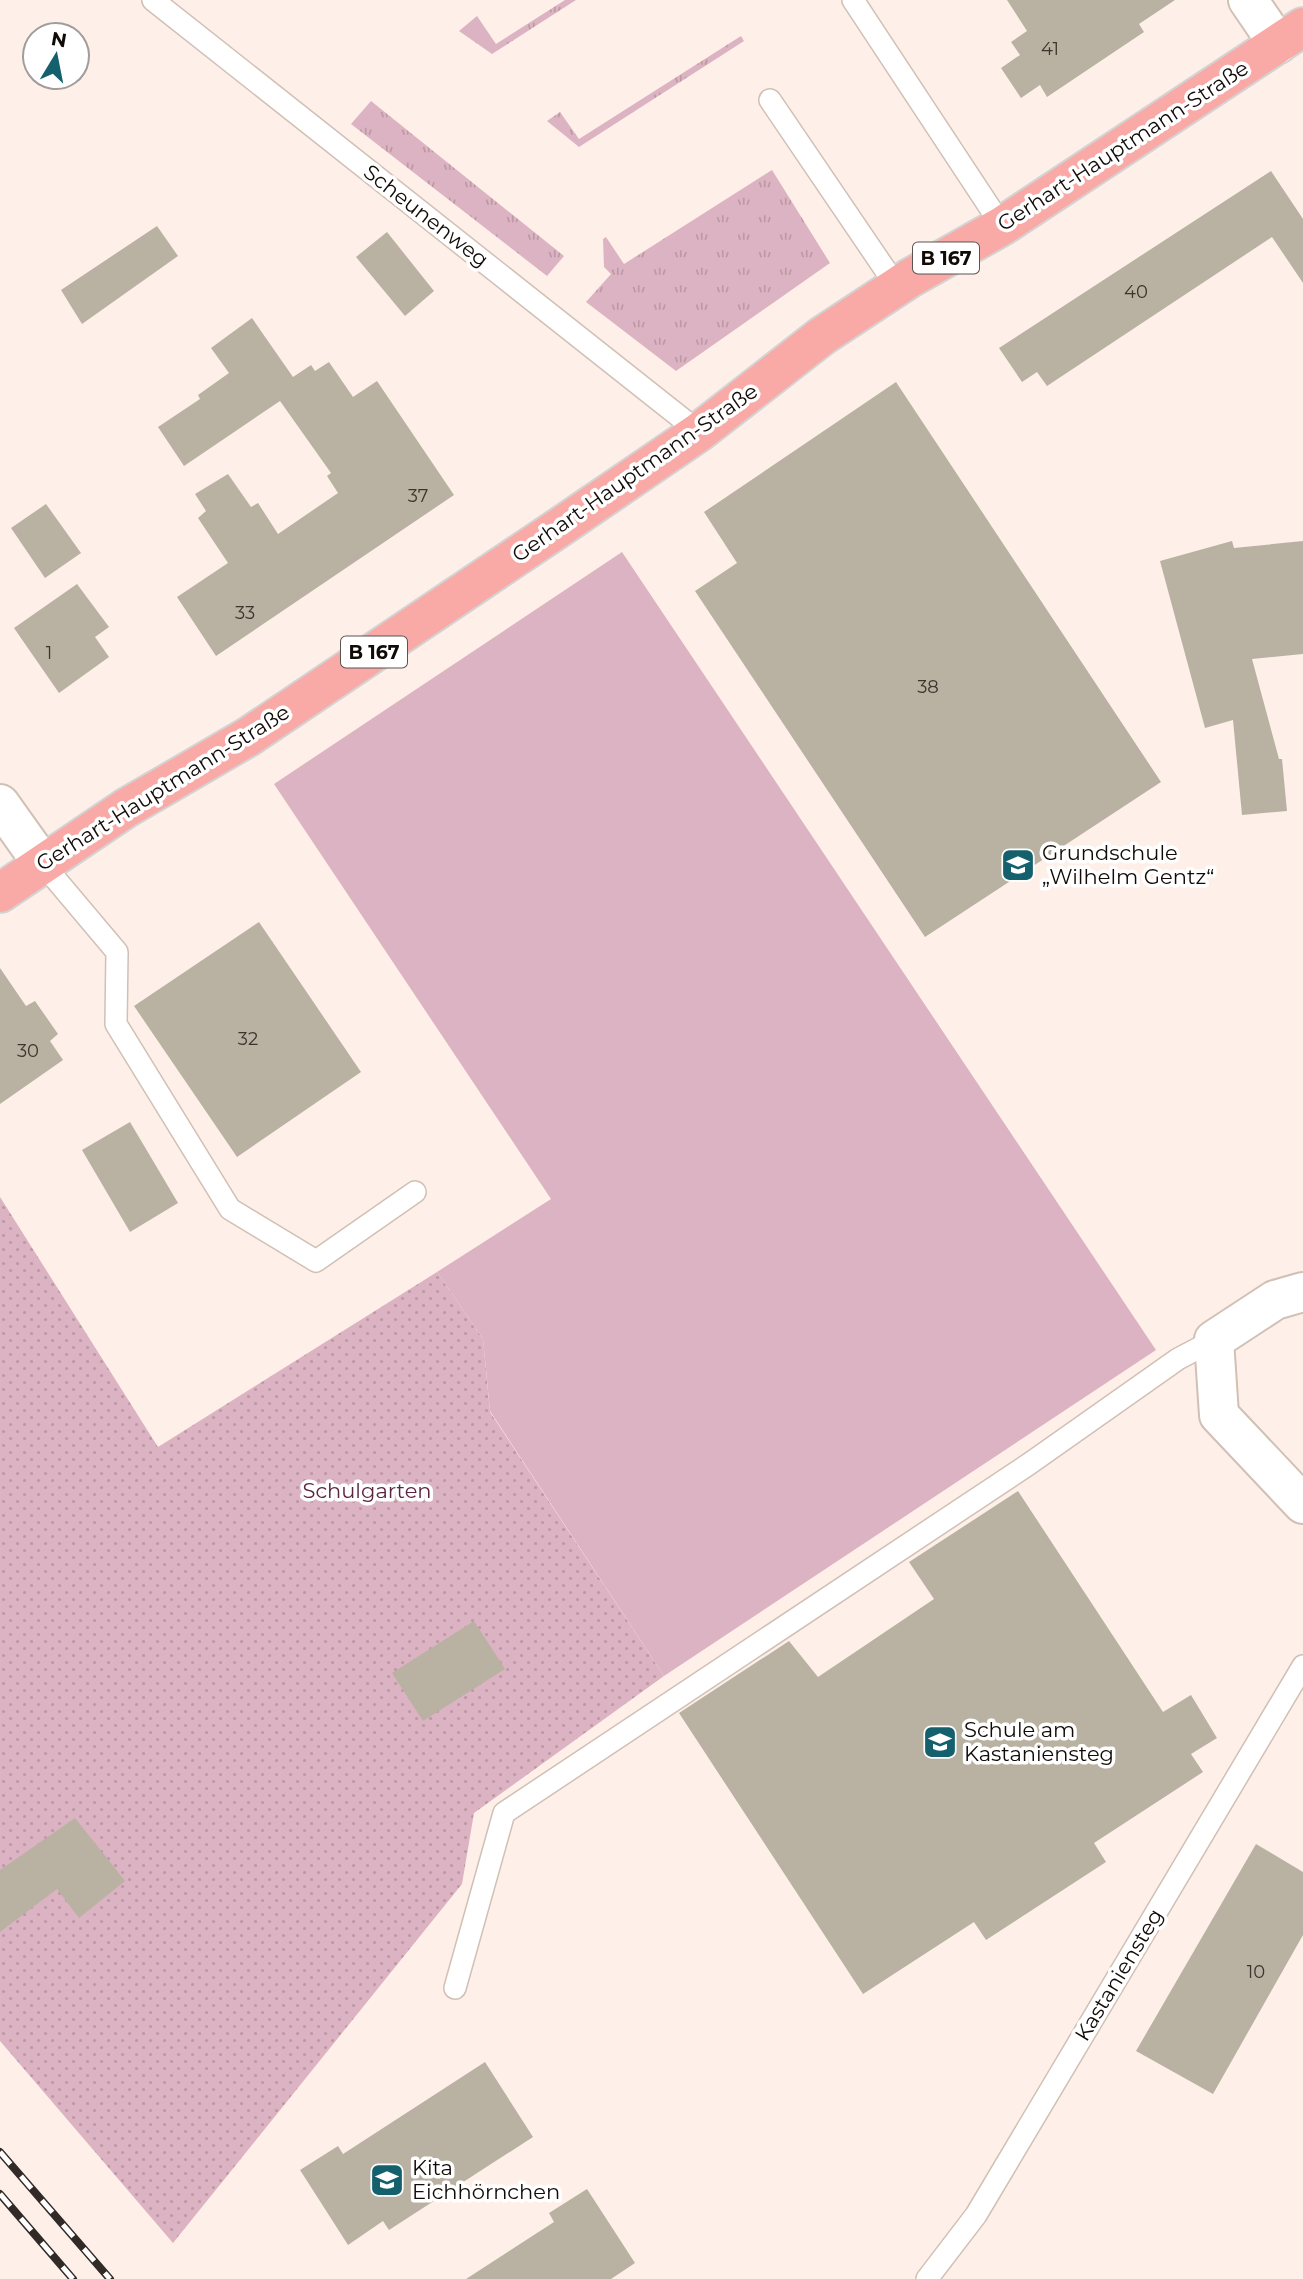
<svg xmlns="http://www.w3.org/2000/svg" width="1303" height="2279" viewBox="0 0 1303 2279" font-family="Montserrat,sans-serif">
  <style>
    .grass { fill: url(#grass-tufts) }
    .park { fill: url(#park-dots) }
    .pitch { fill: #dcb3c2 }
    .building { fill: #b9b2a2 }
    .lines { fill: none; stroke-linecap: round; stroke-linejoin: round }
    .lane-casing { stroke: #d0c0b5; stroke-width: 24 }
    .street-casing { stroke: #d0c0b5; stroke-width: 42 }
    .primary-casing { stroke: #d4d3d3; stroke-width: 42 }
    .lane { stroke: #fff; stroke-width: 21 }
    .street { stroke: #fff; stroke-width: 38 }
    .primary { stroke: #f9a9a6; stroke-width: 38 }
    .rail-casing { stroke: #312a27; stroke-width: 8 }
    .rail { stroke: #fff; stroke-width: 5; stroke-dasharray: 16; stroke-linecap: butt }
    .labels { text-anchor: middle; stroke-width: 7; stroke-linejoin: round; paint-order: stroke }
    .number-label { font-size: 18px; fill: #3b352e }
    .shield { fill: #fff; stroke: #585452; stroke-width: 2 }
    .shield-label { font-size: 19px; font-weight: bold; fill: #110b08 }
    .street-label { font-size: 21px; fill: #110b08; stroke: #fff }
    .poi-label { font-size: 21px; fill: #110b08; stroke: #fff; text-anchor: start }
    .park-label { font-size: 21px; fill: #5c253f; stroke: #fff }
  </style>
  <defs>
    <pattern id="grass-tufts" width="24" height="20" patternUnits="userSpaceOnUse" patternTransform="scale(1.75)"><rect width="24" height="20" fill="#dcb3c2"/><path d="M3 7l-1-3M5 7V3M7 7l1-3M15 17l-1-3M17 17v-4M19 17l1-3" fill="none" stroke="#bc99a5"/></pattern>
    <pattern id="park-dots" width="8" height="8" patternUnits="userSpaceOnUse" patternTransform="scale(1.75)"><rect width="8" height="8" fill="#dcb3c2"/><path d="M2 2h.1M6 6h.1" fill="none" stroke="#bc99a5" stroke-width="1.8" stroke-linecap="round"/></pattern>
  </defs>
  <rect width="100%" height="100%" fill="#fef0e8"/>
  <g class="grass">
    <path d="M 565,0 L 576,0 L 492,54 L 459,31 L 477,16 L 496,44 Z"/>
    <path d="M 741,36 L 744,41 L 579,147 L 547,121 L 560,112 L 579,139 Z"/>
    <path d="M 371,101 L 564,256 L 547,276 L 351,124 Z"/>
    <path d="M 772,170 L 830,263 L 676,371 L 586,302 L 611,274 L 604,267 L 603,239 L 606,237 L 624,264 Z"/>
  </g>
  <path class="park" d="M 0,1197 L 158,1447 L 437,1272 L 483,1339 L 490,1412 L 664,1676 L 474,1813 L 462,1884 L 173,2243 L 0,2041 Z"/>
  <path class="pitch" d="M 622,552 L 1156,1350 L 664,1676 L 490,1411 L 483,1339 L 437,1272 L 551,1199 L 274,784 Z"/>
  <g class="building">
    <path d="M 1007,0 L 1175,0 L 1139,24 L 1144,32 L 1047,97 L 1040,85 L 1021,98 L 1001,68 L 1020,55 L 1011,42 L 1027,31 Z"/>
    <path d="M 1271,171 L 1303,219 L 1303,283 L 1272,237 L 1047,386 L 1037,372 L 1022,382 L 999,348 Z"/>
    <path d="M 157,226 L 178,256 L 82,324 L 61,290 Z"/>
    <path d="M 387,232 L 434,291 L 405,316 L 356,257 Z"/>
    <path d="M 252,318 L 293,377 L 311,365 L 315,371 L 329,362 L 353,397 L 377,381 L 454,495 L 216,656 L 177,597 L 228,563 L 198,518 L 206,511 L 195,494 L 228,474 L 251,507 L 258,503 L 278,534 L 338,493 L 327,476 L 331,473 L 280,401 L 184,466 L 158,427 L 200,399 L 198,395 L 229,373 L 211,348 Z"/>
    <path d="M 896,382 L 1161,782 L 925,937 L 695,591 L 737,563 L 704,512 Z"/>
    <path d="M 46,504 L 81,553 L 45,578 L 11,528 Z"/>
    <path d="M 1232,541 L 1234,548 L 1303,541 L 1303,654 L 1252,659 L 1279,759 L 1282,759 L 1287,811 L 1242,815 L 1233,720 L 1205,728 L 1160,561 Z"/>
    <path d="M 77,584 L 109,627 L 95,637 L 109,657 L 59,693 L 14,628 Z"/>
    <path d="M 259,922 L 361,1072 L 237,1157 L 134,1006 Z"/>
    <path d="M 0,968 L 26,1006 L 35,1001 L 58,1034 L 50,1041 L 63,1060 L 0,1104 Z"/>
    <path d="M 130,1122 L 178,1203 L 130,1232 L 82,1150 Z"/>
    <path d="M 1018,1491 L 1163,1712 L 1191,1695 L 1217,1738 L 1191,1754 L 1203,1772 L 1094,1843 L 1106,1862 L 986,1940 L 974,1922 L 863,1994 L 679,1713 L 789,1641 L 818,1677 L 934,1599 L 909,1562 Z"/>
    <path d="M 474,1621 L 505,1669 L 423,1721 L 392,1673 Z"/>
    <path d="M 75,1818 L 125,1881 L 79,1918 L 57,1889 L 0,1932 L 0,1870 Z"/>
    <path d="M 1256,1844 L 1303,1872 L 1303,1935 L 1213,2094 L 1136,2051 Z"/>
    <path d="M 485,2062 L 533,2137 L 389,2230 L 383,2221 L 348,2245 L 300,2170 L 338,2146 L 343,2154 Z"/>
    <path d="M 587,2189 L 635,2263 L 611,2279 L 466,2279 L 554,2222 L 549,2213 Z"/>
  </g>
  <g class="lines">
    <g class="lane-casing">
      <g id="lane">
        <path d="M 153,0 L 699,432"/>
        <path d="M 853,0 L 1002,226"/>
        <path d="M 770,100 L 897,287"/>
        <path d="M 42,863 L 117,952 L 116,1024 L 230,1209 L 316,1261 L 415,1192"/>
        <path d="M 455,1988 L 504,1813 L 1029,1464 L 1178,1359 L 1214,1340"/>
        <path d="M 927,2279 L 976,2215 L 1303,1666"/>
      </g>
    </g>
    <g class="street-casing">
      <g id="street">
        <path d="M 1248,0 L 1278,44"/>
        <path d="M 0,804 L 42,863"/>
        <path d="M 1303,1292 L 1275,1300 L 1214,1340 L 1219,1415 L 1303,1504"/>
      </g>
    </g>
    <g class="primary-casing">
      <path id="primary" d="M 0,893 L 126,808 L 248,737 L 560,527 L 699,432 L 822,336 L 910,278 L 1002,226 L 1303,27"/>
    </g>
    <use href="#lane" class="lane"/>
    <use href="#street" class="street"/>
    <use href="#primary" class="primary"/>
    <g class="rail-casing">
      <g id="rail">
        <path d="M 0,2152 L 110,2279"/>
        <path d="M 0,2194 L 73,2279"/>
      </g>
    </g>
    <use href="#rail" class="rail"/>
  </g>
  <defs>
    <g id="school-square" transform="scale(1.75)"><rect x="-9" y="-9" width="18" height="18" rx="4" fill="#14606d" stroke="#fff"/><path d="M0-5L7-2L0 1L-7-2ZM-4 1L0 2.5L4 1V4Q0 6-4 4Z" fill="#fff"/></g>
  </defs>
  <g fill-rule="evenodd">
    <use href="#school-square" x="1018" y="865"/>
    <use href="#school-square" x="940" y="1742"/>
    <use href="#school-square" x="387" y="2180"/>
  </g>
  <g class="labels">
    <g class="number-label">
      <text x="1050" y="55">41</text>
      <text x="1136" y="298">40</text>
      <text x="418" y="502">37</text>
      <text x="245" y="619">33</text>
      <text x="49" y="659">1</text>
      <text x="928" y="693">38</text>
      <text x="248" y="1045">32</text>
      <text x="28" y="1057">30</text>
      <text x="1256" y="1978">10</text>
    </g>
    <g class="shield">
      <rect x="913" y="242.5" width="66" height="31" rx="5"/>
      <rect x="341" y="636.5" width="66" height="31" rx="5"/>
    </g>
    <g class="shield-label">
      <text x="946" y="265">B 167</text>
      <text x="374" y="659">B 167</text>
    </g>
    <g class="street-label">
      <text transform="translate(1123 146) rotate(-33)" y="7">Gerhart-Hauptmann-Straße</text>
      <text transform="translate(426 216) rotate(38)" y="7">Scheunenweg</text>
      <text transform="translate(635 473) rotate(-35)" y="7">Gerhart-Hauptmann-Straße</text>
      <text transform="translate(163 788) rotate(-32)" y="7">Gerhart-Hauptmann-Straße</text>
      <text transform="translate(1119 1975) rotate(-59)" y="7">Kastaniensteg</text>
    </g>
    <g class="poi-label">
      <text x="1042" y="860">Grundschule<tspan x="1042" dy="24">„Wilhelm Gentz“</tspan></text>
      <text x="964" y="1737">Schule am<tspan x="964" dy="24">Kastaniensteg</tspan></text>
      <text x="412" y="2175">Kita<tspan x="412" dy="24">Eichhörnchen</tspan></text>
    </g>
    <g class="park-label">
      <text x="367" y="1498">Schulgarten</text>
    </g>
  </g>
  <g transform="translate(56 56) rotate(10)"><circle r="33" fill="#ffffff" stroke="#a09d9c" stroke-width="2"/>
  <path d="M0-5L12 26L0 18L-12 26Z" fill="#14606d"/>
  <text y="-10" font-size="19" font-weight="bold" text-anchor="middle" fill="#110b08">N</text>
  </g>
</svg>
